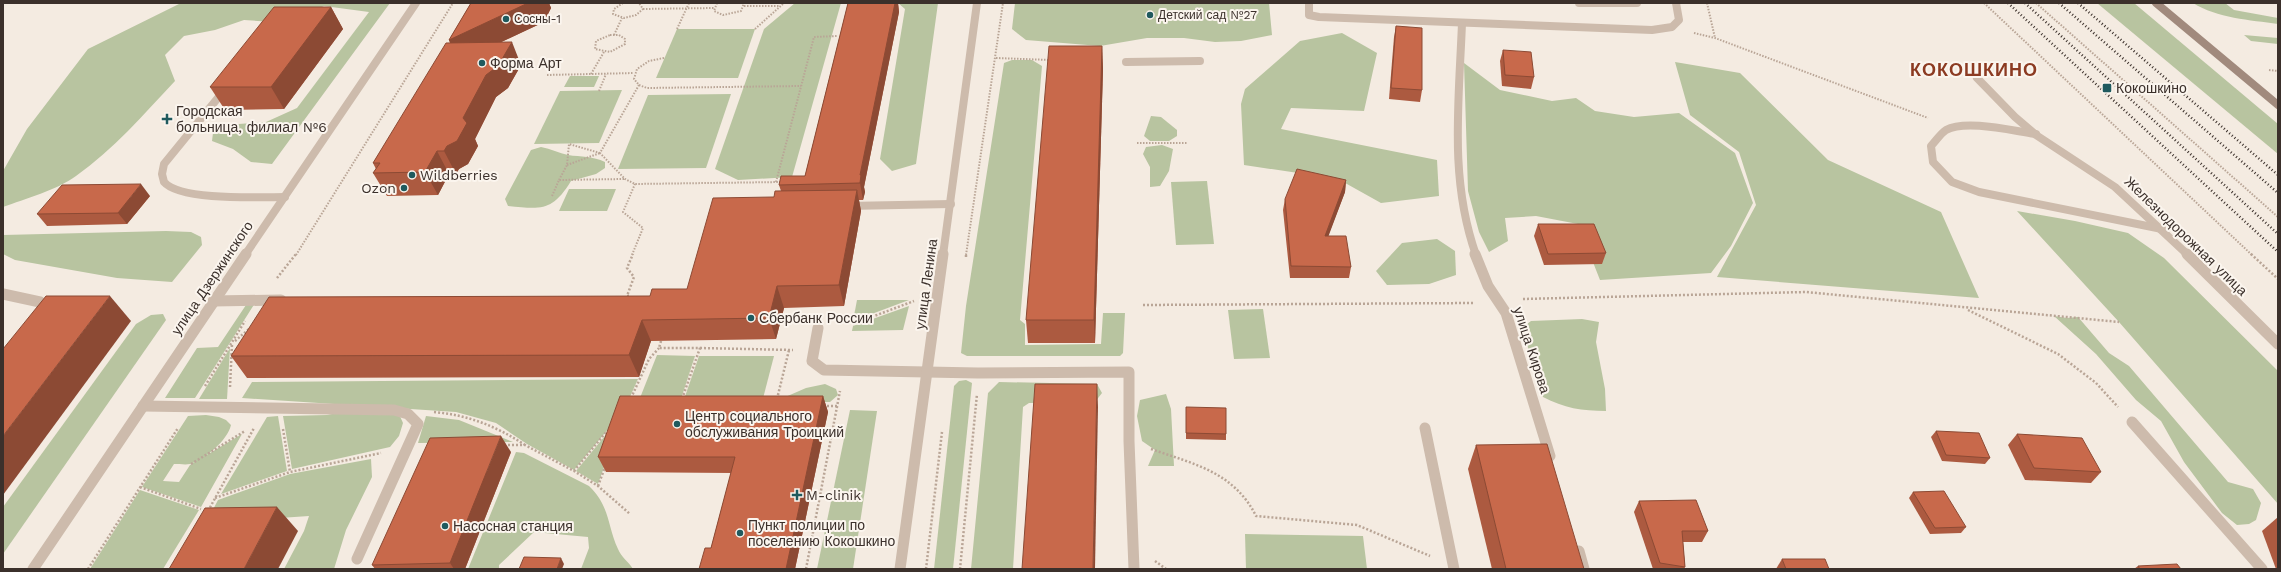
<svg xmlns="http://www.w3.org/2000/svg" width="2281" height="572" viewBox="0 0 2281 572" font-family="'Work Sans',sans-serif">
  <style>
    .green { fill: #b8c4a0 }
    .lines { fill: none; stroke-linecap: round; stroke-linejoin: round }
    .path-far1 { stroke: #b9a596; stroke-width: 2; stroke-dasharray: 1.5 1.5; stroke-linecap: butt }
    .path { stroke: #b9a596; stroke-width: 2.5; stroke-dasharray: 2 2; stroke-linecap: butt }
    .lane-far1 { stroke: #cdbbac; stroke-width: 8 }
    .lane { stroke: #cdbbac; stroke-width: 11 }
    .street-far1 { stroke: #cdbbac; stroke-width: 8 }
    .street { stroke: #cdbbac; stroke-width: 11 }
    .secondary { stroke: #a18a7d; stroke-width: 8 }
    .rail { stroke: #3b302b; stroke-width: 2.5; stroke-dasharray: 1 2.5; stroke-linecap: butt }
    .wall { fill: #ac5a40 }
    .shaded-wall { fill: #8c4a34 }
    .building { fill: #c8694b; stroke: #8c4a34 }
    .poi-dot { fill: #1f5a5e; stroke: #fbf5ee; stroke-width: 1.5 }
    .labels { text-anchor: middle; stroke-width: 4; stroke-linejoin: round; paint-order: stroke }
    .far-poi-label { font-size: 12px; fill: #3b302b; stroke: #fbf5ee; text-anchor: start }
    .poi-label { font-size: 14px; fill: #3b302b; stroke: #fbf5ee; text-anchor: start }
    .street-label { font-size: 14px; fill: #3b302b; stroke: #fbf5ee }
    .district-label { font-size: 18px; font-weight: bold; letter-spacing: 1px; fill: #8c3b22; stroke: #fbf5ee }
  </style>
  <rect width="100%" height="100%" fill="#f4ebe1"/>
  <g class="green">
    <path d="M 181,3 L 390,3 L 272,164 L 251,162 L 233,149 L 212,141 L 213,133 L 225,125 L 266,122 L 297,108 L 369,12 L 324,6 L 289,23 L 244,20 L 215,30 L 184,36 L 165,55 L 175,81 C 144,114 113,150 76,176 C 57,190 25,199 3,207 L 3,171 L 27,129 L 88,49 Z"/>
    <path d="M 795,3 L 841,3 L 792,177 L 738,180 L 715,169 L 764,29 Z"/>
    <path d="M 898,3 L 938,3 L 916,164 L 892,171 L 880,159 L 905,9 Z"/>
    <path d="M 1015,3 L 1269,3 L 1272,35 L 1241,41 L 1215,42 L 1184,38 L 1147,38 L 1100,46 L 1026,40 L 1012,29 Z"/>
    <path d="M 2097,3 L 2134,3 L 2278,124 L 2278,154 Z"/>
    <path d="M 2193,3 L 2225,3 L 2234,10 L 2278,18 L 2278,24 C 2250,20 2217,18 2193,3 Z"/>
    <path d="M 677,29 L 755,29 L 738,78 L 656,78 Z"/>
    <path d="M 1342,33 L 1377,53 L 1364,111 L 1291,108 L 1281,129 L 1437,160 L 1439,196 L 1381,203 L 1338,179 L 1244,165 L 1241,104 L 1245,89 L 1300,41 Z"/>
    <path d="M 2244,35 L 2278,38 L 2278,44 L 2251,41 Z"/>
    <path d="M 1012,60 L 1032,60 L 1042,66 L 1020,320 L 1025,324 L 1025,345 L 1101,344 L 1103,313 L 1125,313 L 1123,353 L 1120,356 L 967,356 L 961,353 L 966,306 L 1004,63 Z"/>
    <path d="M 1675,62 L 1740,73 L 1828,160 L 1941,212 L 1979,298 L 1717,277 L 1756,205 L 1739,152 L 1690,115 Z"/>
    <path d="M 1464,63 L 1500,90 L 1552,101 L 1576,98 L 1595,111 L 1634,117 L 1679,113 L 1735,153 L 1753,203 L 1731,246 L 1711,273 L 1600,280 L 1578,224 L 1536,216 L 1505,218 L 1508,241 L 1489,252 L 1479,232 L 1468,191 Z"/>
    <path d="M 570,76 L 599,76 L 594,87 L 564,87 Z"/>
    <path d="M 622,90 L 599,143 L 534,144 L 560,91 Z"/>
    <path d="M 731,94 L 706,168 L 618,169 L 648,95 Z"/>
    <path d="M 1151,116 L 1161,117 L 1177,130 L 1177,136 L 1169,141 L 1150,141 L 1144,136 Z"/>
    <path d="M 1162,145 L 1173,149 L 1169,171 L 1160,186 L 1150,187 L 1150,167 L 1143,154 L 1146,147 Z"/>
    <path d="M 541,147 C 551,149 559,153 568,155 C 581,157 593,156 605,162 L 605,168 L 596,174 L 571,181 C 552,212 541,209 508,206 L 505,199 L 531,150 Z"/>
    <path d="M 1207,181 L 1214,244 L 1176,245 L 1171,182 Z"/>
    <path d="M 569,189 L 616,189 L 607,211 L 559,211 Z"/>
    <path d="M 2017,211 L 2075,221 L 2128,233 L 2164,258 L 2278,371 L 2278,504 L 2119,322 Z"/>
    <path d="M 166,231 L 191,232 L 201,237 L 202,245 L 172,282 L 117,278 L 15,260 L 3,254 L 3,235 Z"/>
    <path d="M 1437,239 L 1455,251 L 1456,275 L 1429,284 L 1387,285 L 1376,271 L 1402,243 Z"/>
    <path d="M 857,300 L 909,300 L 853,321 Z"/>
    <path d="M 255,303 L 195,398 L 165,398 L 197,348 L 218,347 L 246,305 Z"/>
    <path d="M 909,306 L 903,330 L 852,331 L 853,326 Z"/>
    <path d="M 1263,309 L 1270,358 L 1234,359 L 1228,310 Z"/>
    <path d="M 163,314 L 166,320 L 3,554 L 3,507 L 136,324 L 151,315 Z"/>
    <path d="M 2054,316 L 2067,318 L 2078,317 L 2109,353 L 2129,366 L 2228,482 L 2253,489 L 2261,503 L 2256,520 L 2249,524 L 2237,525 L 2222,513 L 2184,462 L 2161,421 L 2136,400 L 2096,354 Z"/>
    <path d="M 1582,319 L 1599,322 L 1596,342 L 1605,389 L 1606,411 C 1582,411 1564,408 1543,397 L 1522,328 L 1531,321 Z"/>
    <path d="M 230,348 L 227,399 L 199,399 Z"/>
    <path d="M 657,355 L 695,356 L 678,408 L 636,408 Z"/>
    <path d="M 699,356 L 774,356 L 761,406 L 681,408 Z"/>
    <path d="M 638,379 L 624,410 L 574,470 L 527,444 L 496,423 L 456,412 L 242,398 L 252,382 Z"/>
    <path d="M 966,380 L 972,383 L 953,569 L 934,569 L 954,386 L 959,381 Z"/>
    <path d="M 999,382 L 1097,384 L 1102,393 L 1095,402 L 1029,403 L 1023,407 L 1013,569 L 971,569 L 988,393 Z"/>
    <path d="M 825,384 L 836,389 L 838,395 L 830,402 L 786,402 L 783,398 L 806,388 Z"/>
    <path d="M 1166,394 L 1171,409 L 1174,466 L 1148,466 L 1155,450 L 1142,441 L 1137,416 L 1140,400 Z"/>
    <path d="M 850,410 L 877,411 L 853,569 L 817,569 Z"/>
    <path d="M 337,413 L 399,414 L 403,423 L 399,436 L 390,447 L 292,469 L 283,416 L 327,415 Z"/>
    <path d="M 623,414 L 598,484 L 576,471 Z"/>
    <path d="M 206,415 L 219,417 L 226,420 L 231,425 C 228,440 204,460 190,464 C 186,465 179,464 174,464 L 163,481 L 179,482 L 190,465 L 242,434 L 201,507 L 142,487 L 188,416 Z"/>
    <path d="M 278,416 L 287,471 L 221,494 L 267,417 Z"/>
    <path d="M 426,416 L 459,420 L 513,442 L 418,443 Z"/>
    <path d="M 516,452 L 524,453 L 589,486 C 610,506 607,525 618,549 C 621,557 629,562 633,569 L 581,569 L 589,548 L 588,537 L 534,532 L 499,565 L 499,569 L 468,569 Z"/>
    <path d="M 371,459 L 372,477 L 346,530 L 334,569 L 284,569 L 304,531 L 309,516 L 206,523 L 218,500 L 290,474 Z"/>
    <path d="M 140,490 L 199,510 L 163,569 L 90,569 Z"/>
    <path d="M 1245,534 L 1363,536 L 1367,569 L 1246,569 Z"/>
  </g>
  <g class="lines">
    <g class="path-far1">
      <path d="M 623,3 L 614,9 L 613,14 L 624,18 L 636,15 L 643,9 L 639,3"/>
      <path d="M 717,3 L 714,11 L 723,15 L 741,11 L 744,3"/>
      <path d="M 1707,3 L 1715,38"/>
      <path d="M 1984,3 L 2252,255"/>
      <path d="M 2036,3 L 2278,217"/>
      <path d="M 744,6 L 780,6"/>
      <path d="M 643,9 L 714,8"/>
      <path d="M 677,29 L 689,3"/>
      <path d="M 755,29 L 784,3"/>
      <path d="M 1694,33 L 1715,38 L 1928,118"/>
      <path d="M 610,35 L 619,35 L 625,39 L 625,44 L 610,52 L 595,49 L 596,41 Z"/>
      <path d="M 614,35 L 622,18"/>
      <path d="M 664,58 L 649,61 L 637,69 L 634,79 L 639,85 L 647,88 L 801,86"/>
      <path d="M 996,58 L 1050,60"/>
      <path d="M 2269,70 L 2278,71"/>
      <path d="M 591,74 L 604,52"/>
      <path d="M 547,75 L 634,73"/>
      <path d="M 639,85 L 600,153 L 625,179 L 635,184 L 782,182"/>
      <path d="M 599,91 L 606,74"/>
      <path d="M 1137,143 L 1187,143"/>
      <path d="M 567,165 L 600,153"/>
      <path d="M 559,180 L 567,165 L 569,144 L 600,153"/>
      <path d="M 776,182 L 814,37 L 838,36"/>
      <path d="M 552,196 L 559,180 L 624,179"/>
      <path d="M 296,255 L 453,3"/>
      <path d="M 632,255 L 643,228 L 623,212 L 635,184"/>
      <path d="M 966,255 L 1003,3"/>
    </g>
    <g class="path">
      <path d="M 2251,254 L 2278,279"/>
      <path d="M 966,257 L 966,254"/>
      <path d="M 277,278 L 296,254"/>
      <path d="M 629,296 L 627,296 L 634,277 L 627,268 L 633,254"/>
      <path d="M 1523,299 L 1806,292 L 2119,322"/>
      <path d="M 1143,305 L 1474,303"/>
      <path d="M 1968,310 L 2058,354 L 2096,383 L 2118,407"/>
      <path d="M 853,324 L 914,301"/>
      <path d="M 235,341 L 249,329"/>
      <path d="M 661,341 L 659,348 L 700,348 L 682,399"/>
      <path d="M 700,348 L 793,350"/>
      <path d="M 205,386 L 245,321"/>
      <path d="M 230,387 L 232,344"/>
      <path d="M 631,398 L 649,359 L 659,348"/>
      <path d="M 777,399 L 789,350"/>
      <path d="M 823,406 L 837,406"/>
      <path d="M 434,412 C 468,415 496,426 525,445"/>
      <path d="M 283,429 L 290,472"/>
      <path d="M 504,445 L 525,445 L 574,471 L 598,486 L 630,514"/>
      <path d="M 1151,449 C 1194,464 1234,472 1256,516 L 1357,525 L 1430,556"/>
      <path d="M 191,464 L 245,431"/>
      <path d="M 574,471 L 607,431"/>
      <path d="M 598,486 L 605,467"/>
      <path d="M 140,487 L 201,509"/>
      <path d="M 215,498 L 290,472 L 381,453"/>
      <path d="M 208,511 L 254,428"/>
      <path d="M 1155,561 L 1166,569"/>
      <path d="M 88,569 L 178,428"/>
      <path d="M 806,569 L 840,391"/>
      <path d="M 926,569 L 942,432"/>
      <path d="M 960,569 L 977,394"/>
    </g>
    <g class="lane-far1">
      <path d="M 1309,3 L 1309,15 L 1319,17 L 1652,30 L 1672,27 L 1679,20 L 1676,3"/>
      <path d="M 1579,3 L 1637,3"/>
      <path d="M 1126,62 L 1200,61"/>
      <path d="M 226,88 L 164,164 L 162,174 L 164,182 C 180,201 260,197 285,197"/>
      <path d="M 847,206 L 951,204"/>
    </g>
    <g class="lane">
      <path d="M 3,294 L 40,302 L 51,310"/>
      <path d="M 818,328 L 812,361 L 824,370 L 978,373 L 1129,372 L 1129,441 L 1134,569"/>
      <path d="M 143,406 L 394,410 L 408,414 L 418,424 L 357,559"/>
      <path d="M 2132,422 L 2262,569"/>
      <path d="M 1425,428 L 1454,569"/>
    </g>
    <g class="street-far1">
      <path d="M 1462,23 C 1459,102 1449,179 1476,255"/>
      <path d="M 1977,78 L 2015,117 L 2036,135 L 2115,187 L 2188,255"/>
      <path d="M 2036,134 C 2013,131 1966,119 1946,130 C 1940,134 1936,141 1931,146 L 1933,162 L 1952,182 L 1979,192 L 2162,229"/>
      <path d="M 245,255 L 416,3"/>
      <path d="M 943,255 L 977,3"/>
    </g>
    <g class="street">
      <path d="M 1475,254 L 1488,286 L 1506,313 L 1550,456"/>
      <path d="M 2187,254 L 2278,344"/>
      <path d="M 213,301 L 281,300"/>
      <path d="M 1579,551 L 1584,569"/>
      <path d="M 33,569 L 246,254"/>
      <path d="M 900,569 L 943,254"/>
    </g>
    <path class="secondary" d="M 2156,3 L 2278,105"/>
    <g class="rail">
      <path d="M 2008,3 L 2278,252"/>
      <path d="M 2025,3 L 2278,234"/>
      <path d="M 2059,3 L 2278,193"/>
      <path d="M 2078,3 L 2278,175"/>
    </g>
  </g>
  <g class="wall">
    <path d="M 471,3 L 549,3 L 551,8 L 544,22 L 501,42 L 521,65 L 508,88 L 496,97 L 475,139 L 478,146 L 468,164 L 459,169 L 456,174 L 449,174 L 438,195 L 387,196 L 373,173 L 376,169 L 373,163 L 450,43 L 449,40 Z"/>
    <path d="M 848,3 L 898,3 L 899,12 L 864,187 L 865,192 L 863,200 L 859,200 L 861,211 L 844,306 L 784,308 L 776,339 L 651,341 L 639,377 L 247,378 L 231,356 L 650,296 L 687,289 L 774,197 L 781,191 L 779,185 L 805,176 Z"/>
    <path d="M 331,7 L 343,29 L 284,109 L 225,110 L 210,87 Z"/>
    <path d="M 1396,26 L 1422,90 L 1420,102 L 1389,99 L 1394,37 Z"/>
    <path d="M 1102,46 L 1103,69 L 1095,343 L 1028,343 L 1026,320 Z"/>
    <path d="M 1503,50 L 1534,77 L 1531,89 L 1502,86 L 1500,61 Z"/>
    <path d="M 1346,180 L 1345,192 L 1328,236 L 1351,267 L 1349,278 L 1290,278 L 1283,210 L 1285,199 Z"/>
    <path d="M 150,196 L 127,224 L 47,226 L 37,214 Z"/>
    <path d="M 1538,224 L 1606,253 L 1602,264 L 1544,265 L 1534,236 Z"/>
    <path d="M 823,396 L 828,412 L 795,569 L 699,569 L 711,548 L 731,473 L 606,472 L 598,457 Z"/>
    <path d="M 1186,407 L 1226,434 L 1226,440 L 1186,439 Z"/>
    <path d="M 1936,431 L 1990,458 L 1985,464 L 1942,461 L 1931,437 Z"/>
    <path d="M 2017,434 L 2101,472 L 2091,483 L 2025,480 L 2008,445 Z"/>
    <path d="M 1476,445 L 1584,569 L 1492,569 L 1468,469 Z"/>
    <path d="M 511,452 L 465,569 L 375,569 L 372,565 Z"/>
    <path d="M 1913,492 L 1966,527 L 1961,533 L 1930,534 L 1909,498 Z"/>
    <path d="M 1639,501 L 1708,531 L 1702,542 L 1683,542 L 1685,567 L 1684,569 L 1653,569 L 1634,512 Z"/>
    <path d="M 2278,517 L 2278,569 L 2276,569 L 2262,531 Z"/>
    <path d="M 1782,559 L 1829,569 L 1776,569 Z"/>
    <path d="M 2138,566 L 2181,569 L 2134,569 Z"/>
  </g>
  <g class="shaded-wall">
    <path d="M 528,3 L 549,3 L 551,8 L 544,22 L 459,62 L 449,40 Z"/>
    <path d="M 895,3 L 898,3 L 899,12 L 864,187 L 865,192 L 863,200 L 860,183 L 860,175 Z"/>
    <path d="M 331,7 L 343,29 L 284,109 L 271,87 Z"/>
    <path d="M 512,42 L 521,65 L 508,88 L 496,97 L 475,139 L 478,146 L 468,164 L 459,169 L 456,174 L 444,151 L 463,118 L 486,75 Z"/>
    <path d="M 1102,46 L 1103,69 L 1095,343 L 1094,320 Z"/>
    <path d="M 437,151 L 449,174 L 438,195 L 425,172 Z"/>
    <path d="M 1346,180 L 1345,192 L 1324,248 L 1325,236 Z"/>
    <path d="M 141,184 L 150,196 L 127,224 L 118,213 Z"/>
    <path d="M 857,190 L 861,211 L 844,306 L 839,285 Z"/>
    <path d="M 777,286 L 784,308 L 776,339 L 769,318 Z"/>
    <path d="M 110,296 L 131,321 L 3,495 L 3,436 Z"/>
    <path d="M 642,320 L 651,341 L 639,377 L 629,355 Z"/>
    <path d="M 1097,384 L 1098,407 L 1095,569 L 1093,569 Z"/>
    <path d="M 823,396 L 828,412 L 795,569 L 786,569 Z"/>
    <path d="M 501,436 L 511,452 L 465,569 L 454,569 L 450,563 Z"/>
    <path d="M 277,507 L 298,531 L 278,569 L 244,569 Z"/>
    <path d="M 561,558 L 564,564 L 562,569 L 557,569 Z"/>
  </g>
  <g class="building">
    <path d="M 471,3 L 528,3 L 449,40 Z"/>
    <path d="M 848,3 L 895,3 L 860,175 L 861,175 L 860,183 L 779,185 L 781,176 L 805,176 Z"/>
    <path d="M 274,7 L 331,7 L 271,87 L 210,87 Z"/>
    <path d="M 1396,26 L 1422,28 L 1422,90 L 1391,88 Z"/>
    <path d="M 512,42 L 498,66 L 486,75 L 463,118 L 467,123 L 457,141 L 447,146 L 444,151 L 437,151 L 425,172 L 373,173 L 380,163 L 373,163 L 446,43 Z"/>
    <path d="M 1049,46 L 1102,46 L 1094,320 L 1026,320 Z"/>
    <path d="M 1503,50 L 1531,52 L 1534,77 L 1505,75 Z"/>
    <path d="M 1297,169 L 1346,180 L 1325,236 L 1346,236 L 1351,267 L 1291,266 L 1285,199 Z"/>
    <path d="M 141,184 L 118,213 L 37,214 L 62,185 Z"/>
    <path d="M 857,190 L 839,285 L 777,286 L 769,318 L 642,320 L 629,355 L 231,356 L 269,297 L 650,296 L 652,289 L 687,289 L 713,198 L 774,197 L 775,191 Z"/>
    <path d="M 1538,224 L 1594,224 L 1606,253 L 1548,254 Z"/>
    <path d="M 46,296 L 110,296 L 3,436 L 3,349 Z"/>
    <path d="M 1035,384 L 1097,384 L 1093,569 L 1022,569 Z"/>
    <path d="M 620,396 L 823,396 L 786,569 L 699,569 L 705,548 L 711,548 L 735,457 L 598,457 Z"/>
    <path d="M 1186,407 L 1226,408 L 1226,434 L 1186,433 Z"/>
    <path d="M 1936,431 L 1979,433 L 1990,458 L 1946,455 Z"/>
    <path d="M 2017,434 L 2082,438 L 2101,472 L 2034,468 Z"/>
    <path d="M 501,436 L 450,563 L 372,565 L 430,438 Z"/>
    <path d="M 1547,444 L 1584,569 L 1506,569 L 1476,445 Z"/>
    <path d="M 1944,491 L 1966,527 L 1935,528 L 1913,492 Z"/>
    <path d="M 1696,500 L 1708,531 L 1682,531 L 1685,567 L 1660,563 L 1639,501 Z"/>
    <path d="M 277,507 L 244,569 L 169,569 L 205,508 Z"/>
    <path d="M 524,557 L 561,558 L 557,569 L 519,569 Z"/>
    <path d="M 1782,559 L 1825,559 L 1829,569 L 1786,569 Z"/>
    <path d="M 2177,564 L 2181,569 L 2140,569 L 2138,566 Z"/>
  </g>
  <g class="poi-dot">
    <circle cx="1150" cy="15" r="4"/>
    <circle cx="506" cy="19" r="4"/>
    <circle cx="482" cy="63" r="4"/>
    <rect x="2102" y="83" width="10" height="10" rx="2"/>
    <path d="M165 113h4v4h4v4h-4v4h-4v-4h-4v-4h4z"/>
    <circle cx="412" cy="175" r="4"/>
    <circle cx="404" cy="188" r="4"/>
    <circle cx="751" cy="318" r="4"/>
    <circle cx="677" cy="424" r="4"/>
    <path d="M795 489h4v4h4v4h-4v4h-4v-4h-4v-4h4z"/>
    <circle cx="445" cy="526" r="4"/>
    <circle cx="740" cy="533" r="4"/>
  </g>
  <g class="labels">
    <g class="far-poi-label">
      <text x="1158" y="19">Детский сад №27</text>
      <text x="514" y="23">Сосны-1</text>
    </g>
    <g class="poi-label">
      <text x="490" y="68">Форма Арт</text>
      <text x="2116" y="93">Кокошкино</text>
      <text x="176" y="116">Городская<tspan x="176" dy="16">больница, филиал №6</tspan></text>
      <text x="420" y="180">Wildberries</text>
      <text x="396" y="193" text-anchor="end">Ozon</text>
      <text x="759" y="323">Сбербанк России</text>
      <text x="685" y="421">Центр социального<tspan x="685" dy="16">обслуживания Троицкий</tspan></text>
      <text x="806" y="500">M-clinik</text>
      <text x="748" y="530">Пункт полиции по<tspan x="748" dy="16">поселению Кокошкино</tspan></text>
      <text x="453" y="531">Насосная станция</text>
    </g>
    <g class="street-label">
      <text transform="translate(2186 236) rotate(44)" y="5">Железнодорожная улица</text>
      <text transform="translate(212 278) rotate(-56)" y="5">улица Дзержинского</text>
      <text transform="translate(926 284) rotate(-82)" y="5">улица Ленина</text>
      <text transform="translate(1532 350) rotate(72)" y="5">улица Кирова</text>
    </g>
    <g class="district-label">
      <text x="1974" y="76">КОКОШКИНО</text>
    </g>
  </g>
  <rect width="2281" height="572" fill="none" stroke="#3b302b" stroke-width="8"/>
</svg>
